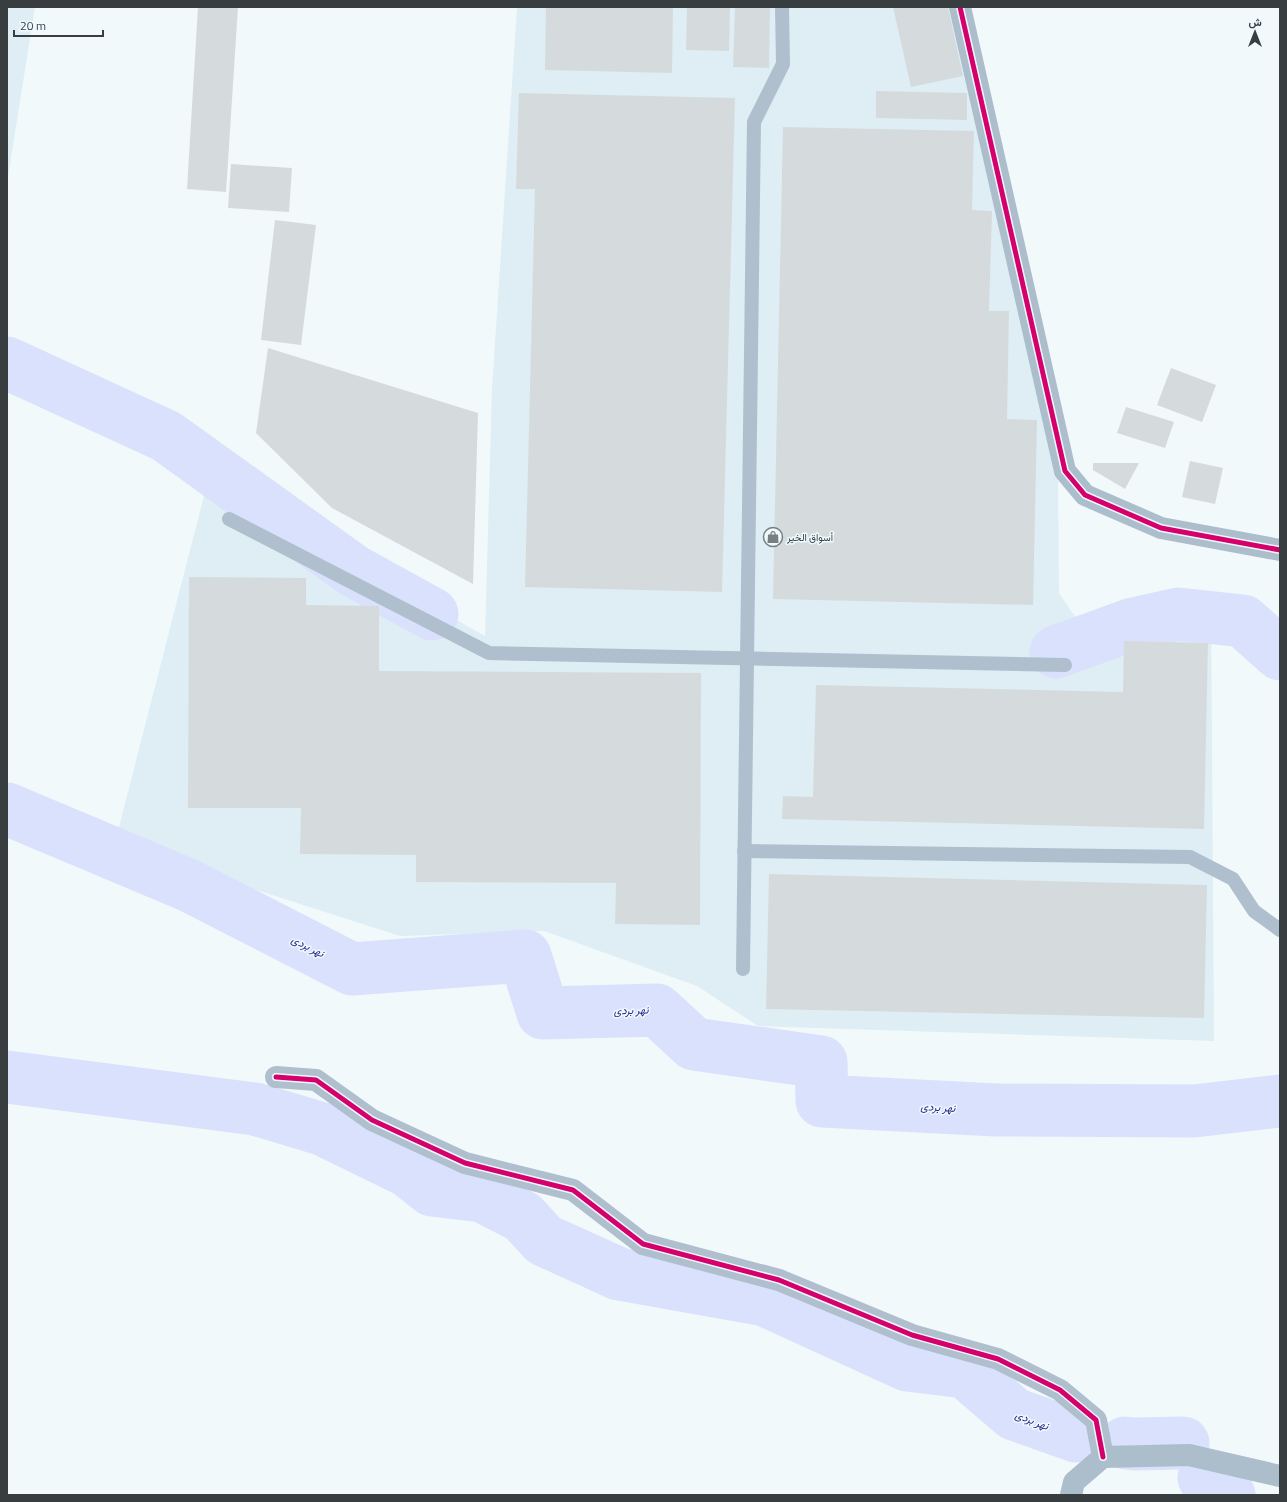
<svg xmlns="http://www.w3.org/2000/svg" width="1287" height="1502" viewBox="0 0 1287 1502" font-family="'Titillium Web',Vazirmatn,sans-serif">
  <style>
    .built { fill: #deeef4 }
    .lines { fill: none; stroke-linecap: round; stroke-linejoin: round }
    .river { stroke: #dae1fc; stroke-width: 53 }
    .building { fill: #d5dbdc }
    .lane { stroke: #b0bfcd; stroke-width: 14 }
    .street { stroke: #b0bfcd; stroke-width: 22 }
    .secondary { stroke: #acbdcc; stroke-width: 22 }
    .cycleway-casing { stroke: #eefaff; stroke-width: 8 }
    .cycleway { stroke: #d6006c; stroke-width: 5 }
    .labels { text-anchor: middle; stroke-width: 3; stroke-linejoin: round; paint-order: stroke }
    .poi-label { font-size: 10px; fill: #383e40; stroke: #eefaff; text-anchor: start }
    .water-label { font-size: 11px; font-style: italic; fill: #262487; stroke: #eefaff }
  </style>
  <rect width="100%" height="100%" fill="#f2f9fb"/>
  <g class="built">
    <path d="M 7,7 L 35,7 L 7,183 Z"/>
    <path d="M 517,7 L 954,7 L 1058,476 L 1059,593 L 1094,645 L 1118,619 L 1173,602 L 1211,599 L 1214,1041 L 758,1026 L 697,986 L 544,931 L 400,936 L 231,882 L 118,831 L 208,480 L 485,636 L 492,389 Z"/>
  </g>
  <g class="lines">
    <g class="river">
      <path d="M 7,363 L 166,436 L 354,571 L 432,614"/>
      <path d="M 1056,652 L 1133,624 L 1178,614 L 1243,621 L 1280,654"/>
      <path d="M 7,809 L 188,885 L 352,969 L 525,956 L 543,1013 L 657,1010 L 694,1044 L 821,1062 L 822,1101 L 996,1110 L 1194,1111 L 1280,1101"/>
      <path d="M 7,1077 L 255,1109 L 322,1129 L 408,1171 L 432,1190 L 482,1196 L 523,1217 L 544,1240 L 619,1274 L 765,1300 L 907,1365 L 965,1372 L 1014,1414 L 1076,1436"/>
      <path d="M 1125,1443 L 1135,1444 L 1183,1443"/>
      <path d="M 1204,1478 L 1229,1495"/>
    </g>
  </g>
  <g class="building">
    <path d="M 198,7 L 238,7 L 226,192 L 187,189 Z"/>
    <path d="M 546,7 L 673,7 L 672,73 L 545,70 Z"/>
    <path d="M 687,7 L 730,7 L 729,51 L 686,50 Z"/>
    <path d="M 735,7 L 770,7 L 769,68 L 733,67 Z"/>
    <path d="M 893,7 L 948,7 L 963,76 L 911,87 Z"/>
    <path d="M 876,91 L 967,93 L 967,120 L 876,118 Z"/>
    <path d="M 519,93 L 735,98 L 722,592 L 525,587 L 535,189 L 516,189 Z"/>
    <path d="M 783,127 L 974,131 L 972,210 L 992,211 L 989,311 L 1009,311 L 1007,419 L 1037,420 L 1033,605 L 773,599 Z"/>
    <path d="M 231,164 L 292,168 L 289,212 L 228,208 Z"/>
    <path d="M 275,220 L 316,225 L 301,345 L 261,340 Z"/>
    <path d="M 268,348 L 478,413 L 473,584 L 332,508 L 256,433 Z"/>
    <path d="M 1171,368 L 1216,385 L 1202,422 L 1157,405 Z"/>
    <path d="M 1126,407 L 1174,422 L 1165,448 L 1117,433 Z"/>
    <path d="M 1190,461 L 1223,468 L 1215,504 L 1182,497 Z"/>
    <path d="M 1093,463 L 1139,463 L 1125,489 L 1093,470 Z"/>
    <path d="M 189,577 L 306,578 L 306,605 L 379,606 L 379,671 L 701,673 L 700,925 L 615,924 L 616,883 L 416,882 L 416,855 L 300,854 L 301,808 L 188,808 Z"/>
    <path d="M 1124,641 L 1208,643 L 1204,829 L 782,819 L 783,796 L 813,797 L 816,685 L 1123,692 Z"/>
    <path d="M 769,874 L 1207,885 L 1204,1018 L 766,1009 Z"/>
  </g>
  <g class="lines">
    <g class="lane">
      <path d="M 229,519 L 489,653 L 1065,665"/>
      <path d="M 744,851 L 1190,857 L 1233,879 L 1254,911 L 1280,930"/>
      <path d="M 743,969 L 754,122 L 783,64 L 782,7"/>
    </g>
    <path class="street" d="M 276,1077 L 316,1080 L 372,1120 L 465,1163 L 573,1190 L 643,1244 L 779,1280 L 912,1335 L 998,1359 L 1060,1390 L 1096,1420 L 1103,1457"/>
    <g class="secondary">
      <path d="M 960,7 L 1065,471 L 1085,495 L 1161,528 L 1280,550"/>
      <path d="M 1071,1495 L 1074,1482 L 1103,1457 L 1189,1455 L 1280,1476"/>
    </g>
    <g class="cycleway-casing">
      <g id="cycleway">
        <path d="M 960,7 L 1065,471 L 1085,495 L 1161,528 L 1280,550"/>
        <path d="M 276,1077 L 316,1080 L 372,1120 L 465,1163 L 573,1190 L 643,1244 L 779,1280 L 912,1335 L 998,1359 L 1060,1390 L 1096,1420 L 1103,1457"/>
      </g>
    </g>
    <use href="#cycleway" class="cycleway"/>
  </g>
  <defs>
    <g id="shop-ring" transform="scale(1)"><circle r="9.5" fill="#eefaff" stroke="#797f81" stroke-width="1.5"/><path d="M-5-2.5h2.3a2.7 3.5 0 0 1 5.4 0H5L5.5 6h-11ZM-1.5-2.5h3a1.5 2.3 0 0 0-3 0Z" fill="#797f81"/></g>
  </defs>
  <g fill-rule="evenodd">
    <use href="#shop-ring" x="773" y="537"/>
  </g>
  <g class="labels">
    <g class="poi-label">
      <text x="787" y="541">أسواق الخير</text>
    </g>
    <g class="water-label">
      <text transform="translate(308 946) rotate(27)" y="4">نهر بردى</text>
      <text transform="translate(631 1010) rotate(-2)" y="4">نهر بردى</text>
      <text transform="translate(938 1107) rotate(3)" y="4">نهر بردى</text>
      <text transform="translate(1032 1420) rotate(21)" y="4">نهر بردى</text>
    </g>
  </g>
  <rect width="1287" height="1502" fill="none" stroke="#383e40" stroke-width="16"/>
  <g transform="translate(1255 32)" stroke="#eefaff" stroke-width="3" paint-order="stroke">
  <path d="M0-3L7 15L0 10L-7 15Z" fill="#383e40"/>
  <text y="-6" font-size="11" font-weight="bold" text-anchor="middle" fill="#383e40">ش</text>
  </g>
  <path d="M14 30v6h89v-6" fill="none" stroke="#383e40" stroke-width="2"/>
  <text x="20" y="30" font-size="12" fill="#383e40" stroke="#eefaff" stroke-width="3" paint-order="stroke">20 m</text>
</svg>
